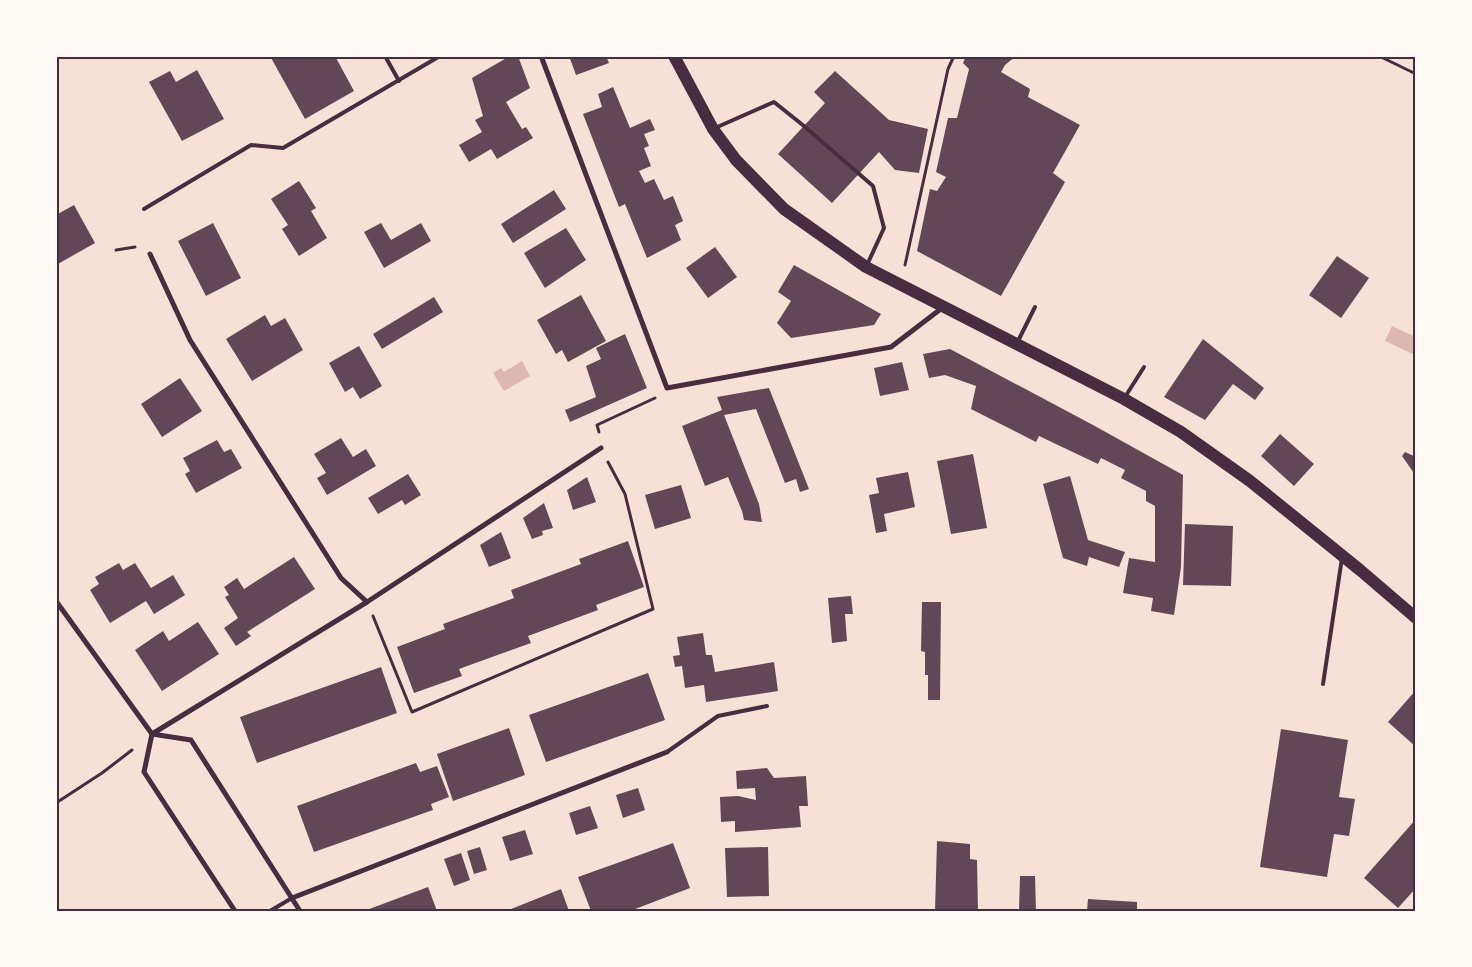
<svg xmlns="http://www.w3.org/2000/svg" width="1472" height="967" viewBox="0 0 1472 967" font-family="Overpass,sans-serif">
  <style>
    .water { fill: #dcb8b0 }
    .building { fill: #644757 }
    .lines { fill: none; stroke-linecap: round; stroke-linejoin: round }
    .path { stroke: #4a2c40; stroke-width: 3 }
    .service { stroke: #4a2c40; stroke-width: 4 }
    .minor { stroke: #4a2c40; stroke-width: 5 }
    .primary { stroke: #4a2c40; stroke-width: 12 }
    .neatline { fill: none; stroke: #4a2c40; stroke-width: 2 }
  </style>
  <rect width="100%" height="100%" fill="#f7e1d7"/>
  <g class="water">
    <path d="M 1392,326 L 1416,337 L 1415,355 L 1385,341 Z"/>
    <path d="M 522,361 L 530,376 L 504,391 L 493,373 L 501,368 L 504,372 Z"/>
  </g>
  <g class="building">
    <path d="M 270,56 L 335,56 L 354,91 L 305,119 Z"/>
    <path d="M 510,56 L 518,56 L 530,88 L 506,102 L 522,129 L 526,127 L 533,138 L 497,159 L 491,149 L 469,162 L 459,145 L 482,132 L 475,120 L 483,116 L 472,78 Z"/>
    <path d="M 569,56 L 606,56 L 609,63 L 576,75 Z"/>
    <path d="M 966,56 L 1016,56 L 1005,65 L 1001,72 L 1030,89 L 1028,97 L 1080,125 L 1053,173 L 1065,182 L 1001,296 L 917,251 L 930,189 L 937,191 L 946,177 L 936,172 L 948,118 L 957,118 L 969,69 L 963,63 Z"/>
    <path d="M 197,70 L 224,119 L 182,141 L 149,82 L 170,71 L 176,82 Z"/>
    <path d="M 835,71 L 889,120 L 928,129 L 919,173 L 895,170 L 879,152 L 832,203 L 778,154 L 825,103 L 814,92 Z"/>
    <path d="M 613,87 L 630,128 L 650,119 L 655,130 L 644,134 L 649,146 L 644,148 L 651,166 L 639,171 L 645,183 L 654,179 L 664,200 L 673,196 L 683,221 L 675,225 L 681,240 L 647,258 L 625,204 L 619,207 L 583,114 L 602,107 L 598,94 Z"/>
    <path d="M 299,181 L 316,208 L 311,211 L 327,238 L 299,256 L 282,229 L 288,225 L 271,199 Z"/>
    <path d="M 554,190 L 566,209 L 513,243 L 501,224 Z"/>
    <path d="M 74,205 L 95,243 L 56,265 L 56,215 Z"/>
    <path d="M 213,223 L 241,278 L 206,296 L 178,241 Z"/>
    <path d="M 381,223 L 391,240 L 421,223 L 431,241 L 384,268 L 364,232 Z"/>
    <path d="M 566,228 L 586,260 L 545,288 L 524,253 Z"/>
    <path d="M 715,247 L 737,277 L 708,298 L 686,268 Z"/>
    <path d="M 1337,256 L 1369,278 L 1341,318 L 1309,295 Z"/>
    <path d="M 794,265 L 881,314 L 874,325 L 791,338 L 777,323 L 791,301 L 778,292 Z"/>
    <path d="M 581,295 L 606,341 L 568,362 L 562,350 L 556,354 L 537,320 Z"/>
    <path d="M 434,297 L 443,312 L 382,349 L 373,334 Z"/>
    <path d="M 265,315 L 271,326 L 285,318 L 303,350 L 252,381 L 226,339 Z"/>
    <path d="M 625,334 L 647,388 L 570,422 L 565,410 L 596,397 L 586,366 L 601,359 L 596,348 Z"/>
    <path d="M 1203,339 L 1264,388 L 1255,400 L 1233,384 L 1205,420 L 1164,397 Z"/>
    <path d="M 359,346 L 382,386 L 360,399 L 353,387 L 345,392 L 329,363 Z"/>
    <path d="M 950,349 L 1093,425 L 1183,475 L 1181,567 L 1174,615 L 1151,611 L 1153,598 L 1123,593 L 1129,558 L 1155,562 L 1155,506 L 1146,501 L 1146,491 L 1121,478 L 1125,470 L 1101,458 L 1098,464 L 1039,436 L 1036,442 L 971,409 L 976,386 L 945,375 L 929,378 L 923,354 Z"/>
    <path d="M 902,362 L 909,390 L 880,396 L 874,368 Z"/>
    <path d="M 180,378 L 202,411 L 162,437 L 141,404 Z"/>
    <path d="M 769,388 L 809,489 L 800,492 L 796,479 L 785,483 L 756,409 L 724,415 L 759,504 L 762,522 L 744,520 L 742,511 L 728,477 L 705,486 L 682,426 L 722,410 L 717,397 Z"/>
    <path d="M 1280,434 L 1314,464 L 1294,486 L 1261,456 Z"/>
    <path d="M 341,438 L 353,457 L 366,449 L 376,466 L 327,495 L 317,478 L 326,473 L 314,454 Z"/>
    <path d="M 217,440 L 224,452 L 231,449 L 242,468 L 196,493 L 185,474 L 190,471 L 183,458 Z"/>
    <path d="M 1405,452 L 1416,457 L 1416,476 L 1402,456 Z"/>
    <path d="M 973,454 L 987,528 L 951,534 L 937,461 Z"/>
    <path d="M 908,472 L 915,507 L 884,514 L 887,531 L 876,533 L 869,495 L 879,493 L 876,478 Z"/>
    <path d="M 408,474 L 421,495 L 405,505 L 402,500 L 378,514 L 368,498 Z"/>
    <path d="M 1070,476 L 1088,540 L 1125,552 L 1119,567 L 1089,557 L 1087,566 L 1063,558 L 1043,484 Z"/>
    <path d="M 587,477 L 596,502 L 573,510 L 567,490 Z"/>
    <path d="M 681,485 L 691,518 L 655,529 L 645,495 Z"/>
    <path d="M 544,503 L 553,528 L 542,531 L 543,535 L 532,539 L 523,518 Z"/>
    <path d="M 1185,524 L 1233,526 L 1231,586 L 1183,585 Z"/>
    <path d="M 501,532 L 511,558 L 489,567 L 480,545 Z"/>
    <path d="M 628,541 L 644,587 L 596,605 L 598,610 L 528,636 L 531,643 L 459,669 L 462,676 L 414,693 L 397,647 L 445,629 L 443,624 L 514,598 L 511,590 L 581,564 L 579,559 Z"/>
    <path d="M 294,557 L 315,589 L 247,632 L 251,636 L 236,646 L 224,628 L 238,618 L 225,597 L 229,595 L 224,587 L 237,578 L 244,589 Z"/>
    <path d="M 119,563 L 123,570 L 135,563 L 151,588 L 173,575 L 185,595 L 154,614 L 146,601 L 110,623 L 90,590 L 99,584 L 95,577 Z"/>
    <path d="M 851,596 L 853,614 L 845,614 L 847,641 L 832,643 L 828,598 Z"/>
    <path d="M 922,602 L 941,602 L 940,700 L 928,700 L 928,675 L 925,675 L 925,652 L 921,651 Z"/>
    <path d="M 198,622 L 219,654 L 162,691 L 135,650 L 163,631 L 169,641 Z"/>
    <path d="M 703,633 L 706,655 L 712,655 L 715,672 L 774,662 L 778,691 L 706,702 L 704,685 L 685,688 L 682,666 L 675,667 L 673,656 L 680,655 L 677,637 Z"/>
    <path d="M 381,667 L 397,713 L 257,763 L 240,717 Z"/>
    <path d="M 648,673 L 665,720 L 546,762 L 529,715 Z"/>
    <path d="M 1416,690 L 1416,747 L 1388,722 Z"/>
    <path d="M 509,728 L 525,775 L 453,801 L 437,754 Z"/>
    <path d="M 1281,729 L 1348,740 L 1339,797 L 1355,799 L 1349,836 L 1334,834 L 1327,877 L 1260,867 Z"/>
    <path d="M 416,763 L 420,772 L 437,766 L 449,797 L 431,804 L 433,810 L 314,852 L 297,806 Z"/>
    <path d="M 767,768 L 774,778 L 806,776 L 808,806 L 799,806 L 801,827 L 735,832 L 735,821 L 721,822 L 720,797 L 738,796 L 756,800 L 755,788 L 737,789 L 736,771 Z"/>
    <path d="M 638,788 L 645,810 L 623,818 L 616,795 Z"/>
    <path d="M 590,806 L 598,828 L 576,835 L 569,813 Z"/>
    <path d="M 1416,819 L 1416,888 L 1398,908 L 1364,878 Z"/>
    <path d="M 525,830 L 533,854 L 510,861 L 502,837 Z"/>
    <path d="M 937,841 L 970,844 L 970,859 L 977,860 L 978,911 L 935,911 Z"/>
    <path d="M 673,843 L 690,888 L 630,911 L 591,911 L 578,877 Z"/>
    <path d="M 480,847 L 487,870 L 474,874 L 467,851 Z"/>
    <path d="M 768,847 L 769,896 L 727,897 L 725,848 Z"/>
    <path d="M 461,853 L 470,880 L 454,886 L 444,859 Z"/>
    <path d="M 1020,876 L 1035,876 L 1036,911 L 1019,911 Z"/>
    <path d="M 428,887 L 437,911 L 364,911 Z"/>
    <path d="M 561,889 L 569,911 L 506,911 Z"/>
    <path d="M 1088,899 L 1137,902 L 1137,911 L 1087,911 Z"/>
  </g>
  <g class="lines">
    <g class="path">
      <path d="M 1379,56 L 1416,74"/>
      <path d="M 116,250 L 135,247"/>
      <path d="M 905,265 L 948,69 L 954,56"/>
      <path d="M 599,432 L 597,425 L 655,398"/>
      <path d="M 373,616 L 412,712 L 653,609 L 625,494 L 608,462"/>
      <path d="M 56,803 L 102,773 L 132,750"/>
    </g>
    <g class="service">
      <path d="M 385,56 L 399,81"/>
      <path d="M 715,128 L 774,102 L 804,126 L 873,186 L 884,228 L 867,265"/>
      <path d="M 144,209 L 251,145 L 283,148 L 440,56"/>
      <path d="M 1017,343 L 1035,307"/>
      <path d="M 1125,397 L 1144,367"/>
      <path d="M 1323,684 L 1342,558"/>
      <path d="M 667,752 L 718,716 L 767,706"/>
      <path d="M 270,911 L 292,898"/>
    </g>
    <g class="minor">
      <path d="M 541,56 L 667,388 L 891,347 L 942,308"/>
      <path d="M 150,254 L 190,340 L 341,578 L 367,602"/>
      <path d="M 56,601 L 152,734 L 191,740 L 300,911"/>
      <path d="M 152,734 L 367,602 L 601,448"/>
      <path d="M 152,734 L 144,772 L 235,911"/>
      <path d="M 292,898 L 667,752"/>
    </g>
    <path class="primary" d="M 674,56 L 713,129 L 736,160 L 784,209 L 866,267 L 1124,399 L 1181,432 L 1250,481 L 1360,570 L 1416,618"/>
  </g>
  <rect width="1472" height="967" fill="none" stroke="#fffaf5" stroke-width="115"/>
  <rect x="58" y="58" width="1356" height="852" class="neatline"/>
</svg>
